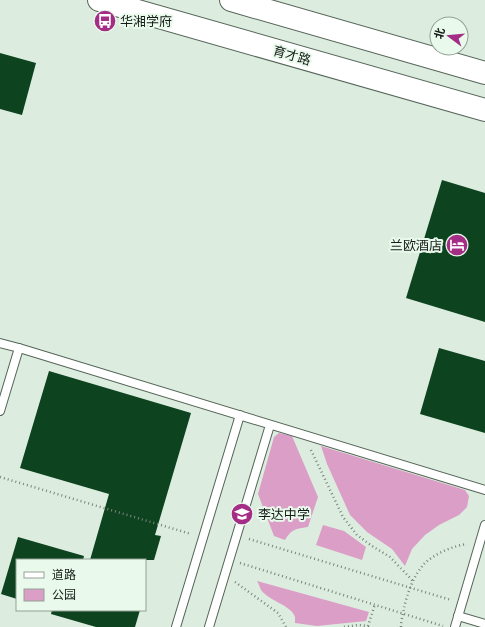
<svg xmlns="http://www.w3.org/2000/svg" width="485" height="627" viewBox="0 0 485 627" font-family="'Fira Sans Condensed','Noto Sans SC',sans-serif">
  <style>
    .green { fill: #db9ec6 }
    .building { fill: #0d431f }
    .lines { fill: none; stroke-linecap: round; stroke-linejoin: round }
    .lane-casing { stroke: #556458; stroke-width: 10 }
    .secondary-casing { stroke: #556458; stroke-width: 24 }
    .path { stroke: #7a857c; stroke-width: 2.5; stroke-dasharray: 1 3; stroke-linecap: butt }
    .lane { stroke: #fff; stroke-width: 8 }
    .secondary { stroke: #fff; stroke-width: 22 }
    .labels { text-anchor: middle; stroke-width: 4; stroke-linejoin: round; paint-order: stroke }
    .poi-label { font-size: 13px; fill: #151b16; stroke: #e9faec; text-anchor: start }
    .street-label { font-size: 13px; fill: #151b16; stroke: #e9faec }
  </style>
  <rect width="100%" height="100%" fill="#dceddf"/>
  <g class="green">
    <path d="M 279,433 L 292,436 L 318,497 L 308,527 C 295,529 292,529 285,540 L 274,536 L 258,494 L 274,437 Z"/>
    <path d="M 321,446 L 465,490 L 469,496 L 467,507 L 459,515 L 439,525 L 425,535 L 412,549 L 405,566 L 392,549 L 367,532 L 350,515 L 327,464 Z"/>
    <path d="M 323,525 L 344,531 L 366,547 L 362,560 L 316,545 Z"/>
    <path d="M 257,581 L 369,612 L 366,621 L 317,626 L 295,623 C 295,621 295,619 295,617 C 291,605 269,601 261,590 C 260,588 259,584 257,581 Z"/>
  </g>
  <g class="building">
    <path d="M 0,53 L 36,63 L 22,115 L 0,109 Z"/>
    <path d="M 442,180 L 485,193 L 485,322 L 406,298 Z"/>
    <path d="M 439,348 L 485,361 L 485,433 L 420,414 Z"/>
    <path d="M 49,371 L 191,413 L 155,535 L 161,536 L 154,560 L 90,560 L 109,494 L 20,468 Z"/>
    <path d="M 18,537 L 84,556 L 83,560 L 17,560 L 17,599 L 1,594 Z"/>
    <path d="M 52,610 L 140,610 L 135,627 L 96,627 L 51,614 Z"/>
  </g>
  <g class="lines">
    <g class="lane-casing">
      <g id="lane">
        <path d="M 0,343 L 19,348"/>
        <path d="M 0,411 L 19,348 L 485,490"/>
        <path d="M 458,616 L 485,624"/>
        <path d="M 176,627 L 240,415"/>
        <path d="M 209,627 L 270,425"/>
        <path d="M 455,627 L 485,525"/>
      </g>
    </g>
    <g class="secondary-casing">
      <g id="secondary">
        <path d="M 99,0 L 485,110"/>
        <path d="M 231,0 L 485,73"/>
      </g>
    </g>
    <g class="path">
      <path d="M 311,450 L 343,517 L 357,535 L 372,546 L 390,557 L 413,581"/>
      <path d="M 0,477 L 191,534"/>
      <path d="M 249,539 L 451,600"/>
      <path d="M 240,563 L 443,626"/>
      <path d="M 235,582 L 278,613 L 286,627"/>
      <path d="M 344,627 L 358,625 L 368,626 L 375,604"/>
      <path d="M 401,627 C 401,621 403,614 404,608 C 407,594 414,574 425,563 C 436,553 453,546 467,544"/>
    </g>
    <use href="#lane" class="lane"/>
    <use href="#secondary" class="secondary"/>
  </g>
  <defs>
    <g id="bus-disc" transform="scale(1.15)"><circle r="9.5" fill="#a42e86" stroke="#e9faec"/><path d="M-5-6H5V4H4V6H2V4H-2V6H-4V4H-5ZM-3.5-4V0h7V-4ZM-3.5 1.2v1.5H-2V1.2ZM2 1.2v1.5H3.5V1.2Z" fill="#fff"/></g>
    <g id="hotel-disc" transform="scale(1.15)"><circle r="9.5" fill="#a42e86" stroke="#e9faec"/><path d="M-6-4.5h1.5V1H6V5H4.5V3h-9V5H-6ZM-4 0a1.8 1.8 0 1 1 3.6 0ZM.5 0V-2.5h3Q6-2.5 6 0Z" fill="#fff"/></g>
    <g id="school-disc" transform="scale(1.15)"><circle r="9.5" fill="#a42e86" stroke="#e9faec"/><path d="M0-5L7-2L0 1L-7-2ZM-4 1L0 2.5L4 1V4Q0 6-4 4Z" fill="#fff"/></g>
  </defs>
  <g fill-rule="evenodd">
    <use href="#bus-disc" x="105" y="21"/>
    <use href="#hotel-disc" x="457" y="245"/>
    <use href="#school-disc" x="242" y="514"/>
  </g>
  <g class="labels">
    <g class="poi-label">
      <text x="120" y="26">华湘学府</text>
      <text x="442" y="250" text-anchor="end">兰欧酒店</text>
      <text x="258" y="519">李达中学</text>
    </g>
    <g class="street-label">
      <text transform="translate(292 55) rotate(16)" y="5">育才路</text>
    </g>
  </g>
  <rect x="16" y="559" width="130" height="52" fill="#e9faec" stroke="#94a196"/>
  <rect x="24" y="572" width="20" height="6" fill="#ffffff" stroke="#94a196"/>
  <text x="52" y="579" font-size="12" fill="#151b16">道路</text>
  <rect x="24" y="589" width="20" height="12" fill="#db9ec6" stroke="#94a196"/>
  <text x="52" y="599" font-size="12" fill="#151b16">公园</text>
  <g transform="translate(449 36) rotate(286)"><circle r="19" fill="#e9faec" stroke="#94a196"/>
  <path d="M0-3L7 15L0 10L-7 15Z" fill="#a42e86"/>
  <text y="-6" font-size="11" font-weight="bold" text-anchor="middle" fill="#151b16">北</text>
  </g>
</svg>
